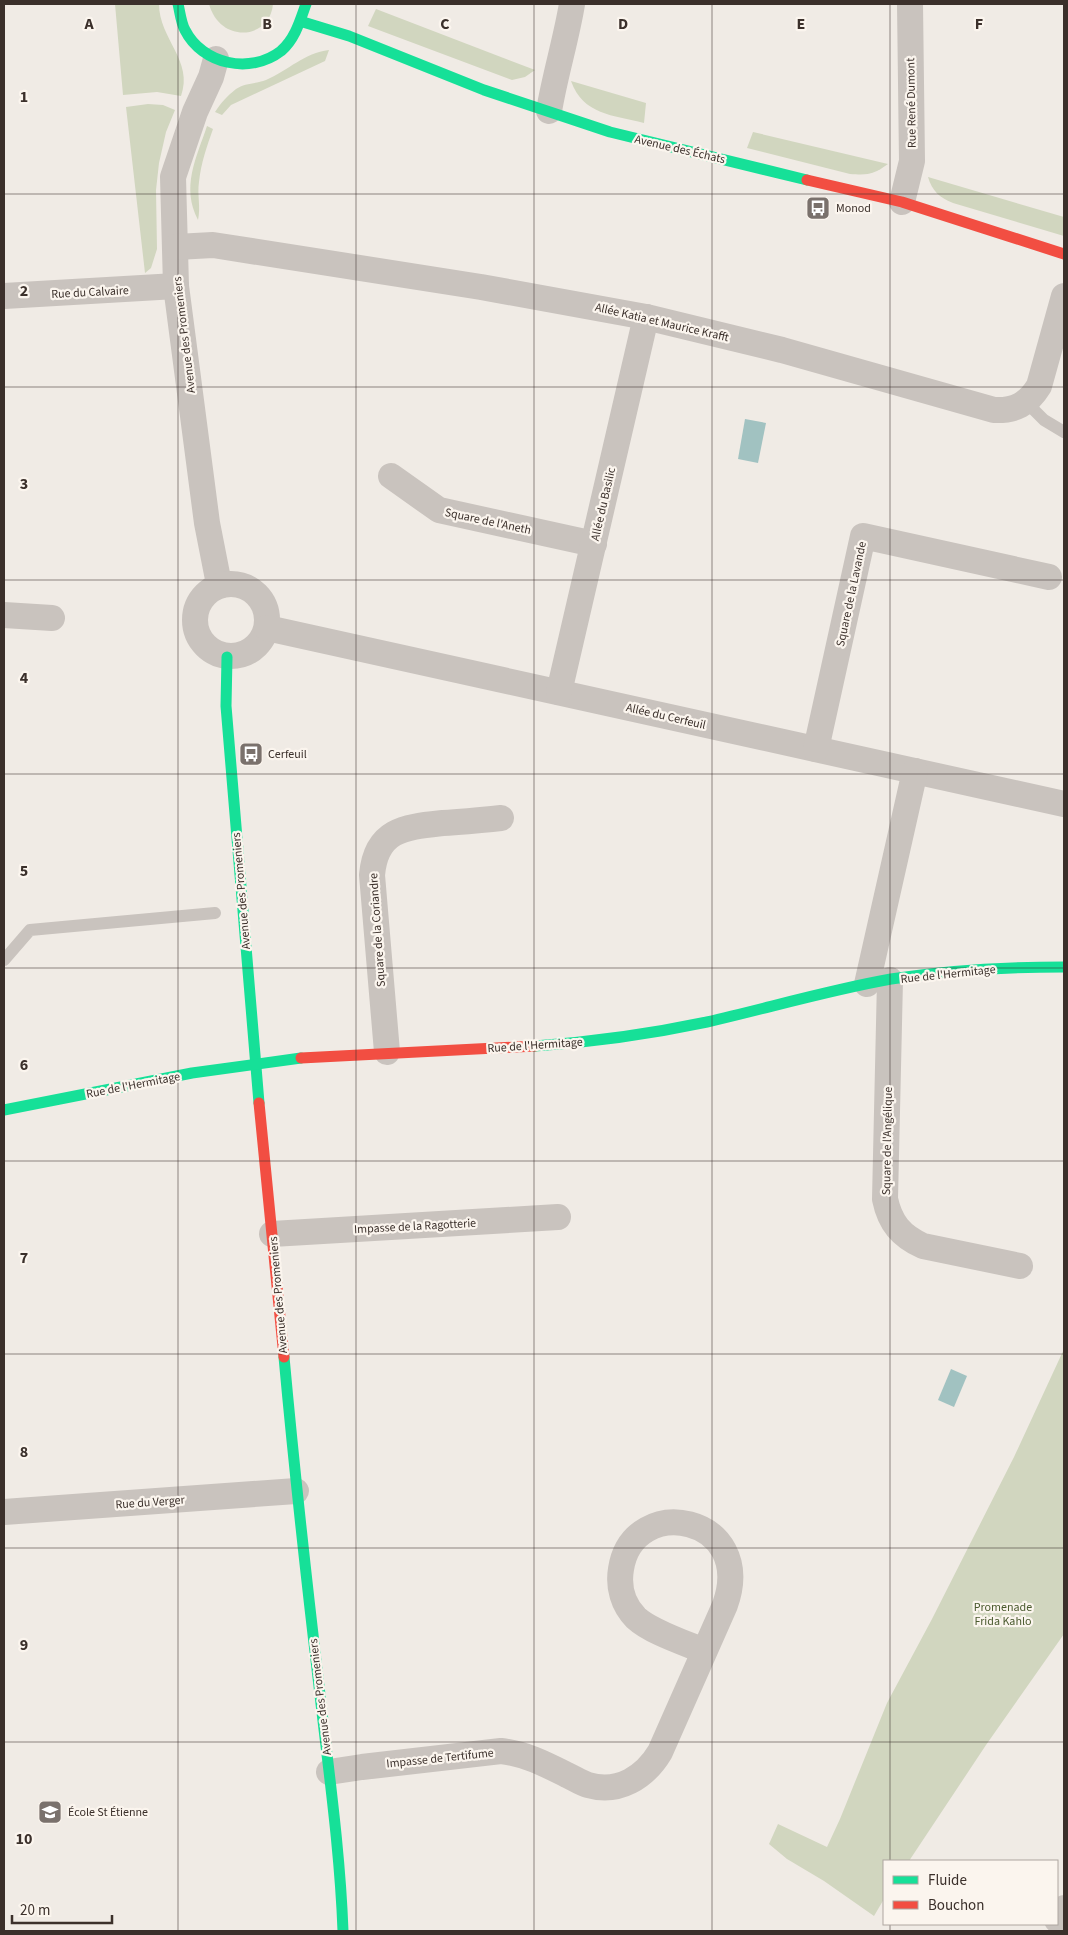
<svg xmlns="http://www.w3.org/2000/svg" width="1068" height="1935" viewBox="0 0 1068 1935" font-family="'Source Sans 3',sans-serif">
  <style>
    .green { fill: #d1d6bf }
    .water { fill: #a1c2c1 }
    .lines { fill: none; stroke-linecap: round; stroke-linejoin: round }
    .lane { stroke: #c9c3be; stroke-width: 12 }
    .street { stroke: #c9c3be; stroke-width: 26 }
    .fast { stroke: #16e098; stroke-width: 11 }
    .jam { stroke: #f24e42; stroke-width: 11 }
    .grid { fill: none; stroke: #3b302b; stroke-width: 1; stroke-opacity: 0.55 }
    .labels { text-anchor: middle; stroke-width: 4.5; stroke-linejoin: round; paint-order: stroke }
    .street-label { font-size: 12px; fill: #3b302b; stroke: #fbf5ee }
    .poi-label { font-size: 12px; fill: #3b302b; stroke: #fbf5ee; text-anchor: start }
    .park-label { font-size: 12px; fill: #4a5a2e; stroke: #fbf5ee }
    .grid-label { font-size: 16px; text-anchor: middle; font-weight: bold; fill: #3b302b; stroke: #fbf5ee; stroke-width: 4.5; stroke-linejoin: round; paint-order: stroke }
  </style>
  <rect width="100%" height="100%" fill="#f0ebe5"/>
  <g class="green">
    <path d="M 115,4 L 159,4 C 159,39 194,61 181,96 L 157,92 L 123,95 Z"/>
    <path d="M 209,4 L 273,4 C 270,40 220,44 209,4 Z"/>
    <path d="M 376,9 L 535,70 L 525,77 L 512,80 L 368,26 Z"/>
    <path d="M 329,50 L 325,61 L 231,105 L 222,115 L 215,112 C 221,103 227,96 236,89 C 245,83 256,84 266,80 C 289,70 304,53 329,50 Z"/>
    <path d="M 571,81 L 646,103 L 644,123 C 613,115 583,115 571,81 Z"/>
    <path d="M 148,104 L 163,105 L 175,110 L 166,132 L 159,163 L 156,190 L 157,249 L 151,268 L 145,273 L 126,107 Z"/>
    <path d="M 207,126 L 213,129 C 207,146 201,163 199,182 C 197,195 201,207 198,220 C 181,187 196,159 207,126 Z"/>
    <path d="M 753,132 L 888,164 C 873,175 868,175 850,174 L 747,148 Z"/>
    <path d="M 928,177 L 1064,217 L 1064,236 L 953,203 C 940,198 932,191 928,177 Z"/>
    <path d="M 1064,1349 L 1064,1634 L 986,1745 L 909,1861 L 884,1861 L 884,1899 L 874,1916 L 824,1881 L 787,1859 L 769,1844 L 778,1824 L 827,1847 L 840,1819 L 887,1703 L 932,1619 L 1014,1457 Z"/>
  </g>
  <g class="water">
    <path d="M 745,419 L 766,423 L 758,463 L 738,459 Z"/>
    <path d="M 951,1369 L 967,1376 L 954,1407 L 938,1400 Z"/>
  </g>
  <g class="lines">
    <g class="lane">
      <path d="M 1026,402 L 1044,420 L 1064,432"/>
      <path d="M 4,960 L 30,930 L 215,913"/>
    </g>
    <g class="street">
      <path d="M 216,59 L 211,77 L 195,112 L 173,177 L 176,286 L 207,523 L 217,574 L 221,585"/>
      <path d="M 549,111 C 555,75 566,40 572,4"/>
      <path d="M 902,202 L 912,161 L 910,4"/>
      <path d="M 176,247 L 213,245 L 481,287 L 646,317 L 782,350 L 994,410 C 1015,411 1028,404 1039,386 L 1064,296"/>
      <path d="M 4,296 L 176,286"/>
      <path d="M 391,476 L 439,510 L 594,544"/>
      <circle cx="231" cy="620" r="36"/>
      <path d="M 4,615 L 52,618"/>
      <path d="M 267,628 L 1064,804"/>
      <path d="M 559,692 L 646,317"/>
      <path d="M 816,749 L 863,536 L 1049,577"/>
      <path d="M 890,980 L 885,1199 C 890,1223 901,1236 923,1246 L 1020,1266"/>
      <path d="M 867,984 L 915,771"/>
      <path d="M 387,1052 L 372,875 C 376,829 405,827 443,823 C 462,822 482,820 501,818"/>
      <path d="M 272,1234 L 558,1217"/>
      <path d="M 4,1512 L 296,1491"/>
      <path d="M 329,1772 L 362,1767 L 501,1751 C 526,1754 545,1764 567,1775 C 574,1778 581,1783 588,1785 C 619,1794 645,1777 660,1752 L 725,1605 C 757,1515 633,1492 621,1569 C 618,1587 623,1605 636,1618 C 651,1632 685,1643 704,1651"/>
      <path d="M 1057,1920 L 1064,1908"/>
    </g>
    <g class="fast">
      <path d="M 178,4 C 180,12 181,23 185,30 C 202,64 250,75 281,51 C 295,39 300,21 306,4"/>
      <path d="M 303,22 L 349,36 L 484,90 L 610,132 L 807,180"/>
      <path d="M 227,657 L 226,706 L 259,1103"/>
      <path d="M 535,1046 C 593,1042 650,1034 707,1022 C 768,1008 829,990 891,979 C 948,970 1006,967 1064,967"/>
      <path d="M 4,1110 L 192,1073 L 301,1058"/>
      <path d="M 284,1357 C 294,1467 306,1576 319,1686 C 328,1767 340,1849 343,1931"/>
    </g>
    <g class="jam">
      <path d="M 807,180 L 902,202 L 1064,254"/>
      <path d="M 301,1058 L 535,1046"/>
      <path d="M 259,1103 L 284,1357"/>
    </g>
  </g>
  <path class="grid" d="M 178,4 L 178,1931M 356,4 L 356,1931M 534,4 L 534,1931M 712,4 L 712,1931M 890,4 L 890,1861M 4,194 L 1064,194M 4,387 L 1064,387M 4,580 L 1064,580M 4,774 L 1064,774M 4,968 L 1064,968M 4,1161 L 1064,1161M 4,1354 L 1064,1354M 4,1548 L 1064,1548M 4,1742 L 1064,1742M 890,1924 L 890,1931"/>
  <defs>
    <g id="bus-square" transform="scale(1.25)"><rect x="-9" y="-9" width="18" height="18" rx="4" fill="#7a716c" stroke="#fbf5ee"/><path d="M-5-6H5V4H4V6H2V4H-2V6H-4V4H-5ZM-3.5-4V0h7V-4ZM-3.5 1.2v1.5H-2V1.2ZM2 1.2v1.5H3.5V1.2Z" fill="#fff"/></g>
    <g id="school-square" transform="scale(1.25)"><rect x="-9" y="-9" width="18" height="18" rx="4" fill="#7a716c" stroke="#fbf5ee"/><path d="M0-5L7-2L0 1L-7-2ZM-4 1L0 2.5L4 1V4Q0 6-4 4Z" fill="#fff"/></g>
  </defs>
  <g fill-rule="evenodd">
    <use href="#bus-square" x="818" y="208"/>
    <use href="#bus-square" x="251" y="754"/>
    <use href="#school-square" x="50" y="1812"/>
  </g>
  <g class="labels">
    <g class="street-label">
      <text transform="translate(911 103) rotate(-91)" y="4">Rue René Dumont</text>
      <text transform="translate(680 149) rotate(13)" y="4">Avenue des Échats</text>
      <text transform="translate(90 292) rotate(-3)" y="4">Rue du Calvaire</text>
      <text transform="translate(662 322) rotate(13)" y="4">Allée Katia et Maurice Krafft</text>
      <text transform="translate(184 335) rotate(-97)" y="4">Avenue des Promeniers</text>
      <text transform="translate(603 504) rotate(-77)" y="4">Allée du Basilic</text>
      <text transform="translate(488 521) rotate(12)" y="4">Square de l'Aneth</text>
      <text transform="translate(851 594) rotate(-78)" y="4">Square de la Lavande</text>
      <text transform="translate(666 716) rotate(13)" y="4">Allée du Cerfeuil</text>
      <text transform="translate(241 891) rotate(-95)" y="4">Avenue des Promeniers</text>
      <text transform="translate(377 930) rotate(-94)" y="4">Square de la Coriandre</text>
      <text transform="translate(948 974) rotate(-6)" y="4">Rue de l'Hermitage</text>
      <text transform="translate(535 1045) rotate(-4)" y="4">Rue de l'Hermitage</text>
      <text transform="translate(133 1085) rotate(-11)" y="4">Rue de l'Hermitage</text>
      <text transform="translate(887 1141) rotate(-89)" y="4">Square de l'Angélique</text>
      <text transform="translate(415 1226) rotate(-3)" y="4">Impasse de la Ragotterie</text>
      <text transform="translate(278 1295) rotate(-95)" y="4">Avenue des Promeniers</text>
      <text transform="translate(150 1502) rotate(-4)" y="4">Rue du Verger</text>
      <text transform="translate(320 1697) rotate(-97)" y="4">Avenue des Promeniers</text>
      <text transform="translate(440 1758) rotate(-6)" y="4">Impasse de Tertifume</text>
    </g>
    <g class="poi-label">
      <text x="836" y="212">Monod</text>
      <text x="268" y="758">Cerfeuil</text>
      <text x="68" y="1816">École St Étienne</text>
    </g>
    <g class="park-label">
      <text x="1003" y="1611">Promenade<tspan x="1003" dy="14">Frida Kahlo</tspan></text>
    </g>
  </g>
  <g class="grid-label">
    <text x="89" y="29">A</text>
    <text x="267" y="29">B</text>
    <text x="445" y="29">C</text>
    <text x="623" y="29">D</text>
    <text x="801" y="29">E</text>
    <text x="979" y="29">F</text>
    <text x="24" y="102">1</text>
    <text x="24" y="296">2</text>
    <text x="24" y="489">3</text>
    <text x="24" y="683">4</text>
    <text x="24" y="876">5</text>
    <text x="24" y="1070">6</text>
    <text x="24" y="1263">7</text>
    <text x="24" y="1457">8</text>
    <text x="24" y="1650">9</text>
    <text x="24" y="1844">10</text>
  </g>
  <rect width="1068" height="1935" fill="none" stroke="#3b302b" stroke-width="10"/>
  <rect x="883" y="1860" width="175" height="65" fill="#fbf5ee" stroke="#aea6a0"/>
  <rect x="893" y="1876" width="25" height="8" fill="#16e098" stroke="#aea6a0"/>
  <text x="928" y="1885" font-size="15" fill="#3b302b">Fluide</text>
  <rect x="893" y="1901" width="25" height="8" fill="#f24e42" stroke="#aea6a0"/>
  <text x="928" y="1910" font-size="15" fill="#3b302b">Bouchon</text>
  <path d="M12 1915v8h100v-8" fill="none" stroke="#3b302b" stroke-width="2.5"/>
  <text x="20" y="1915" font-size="15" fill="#3b302b" stroke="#fbf5ee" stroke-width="4" paint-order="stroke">20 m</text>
</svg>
